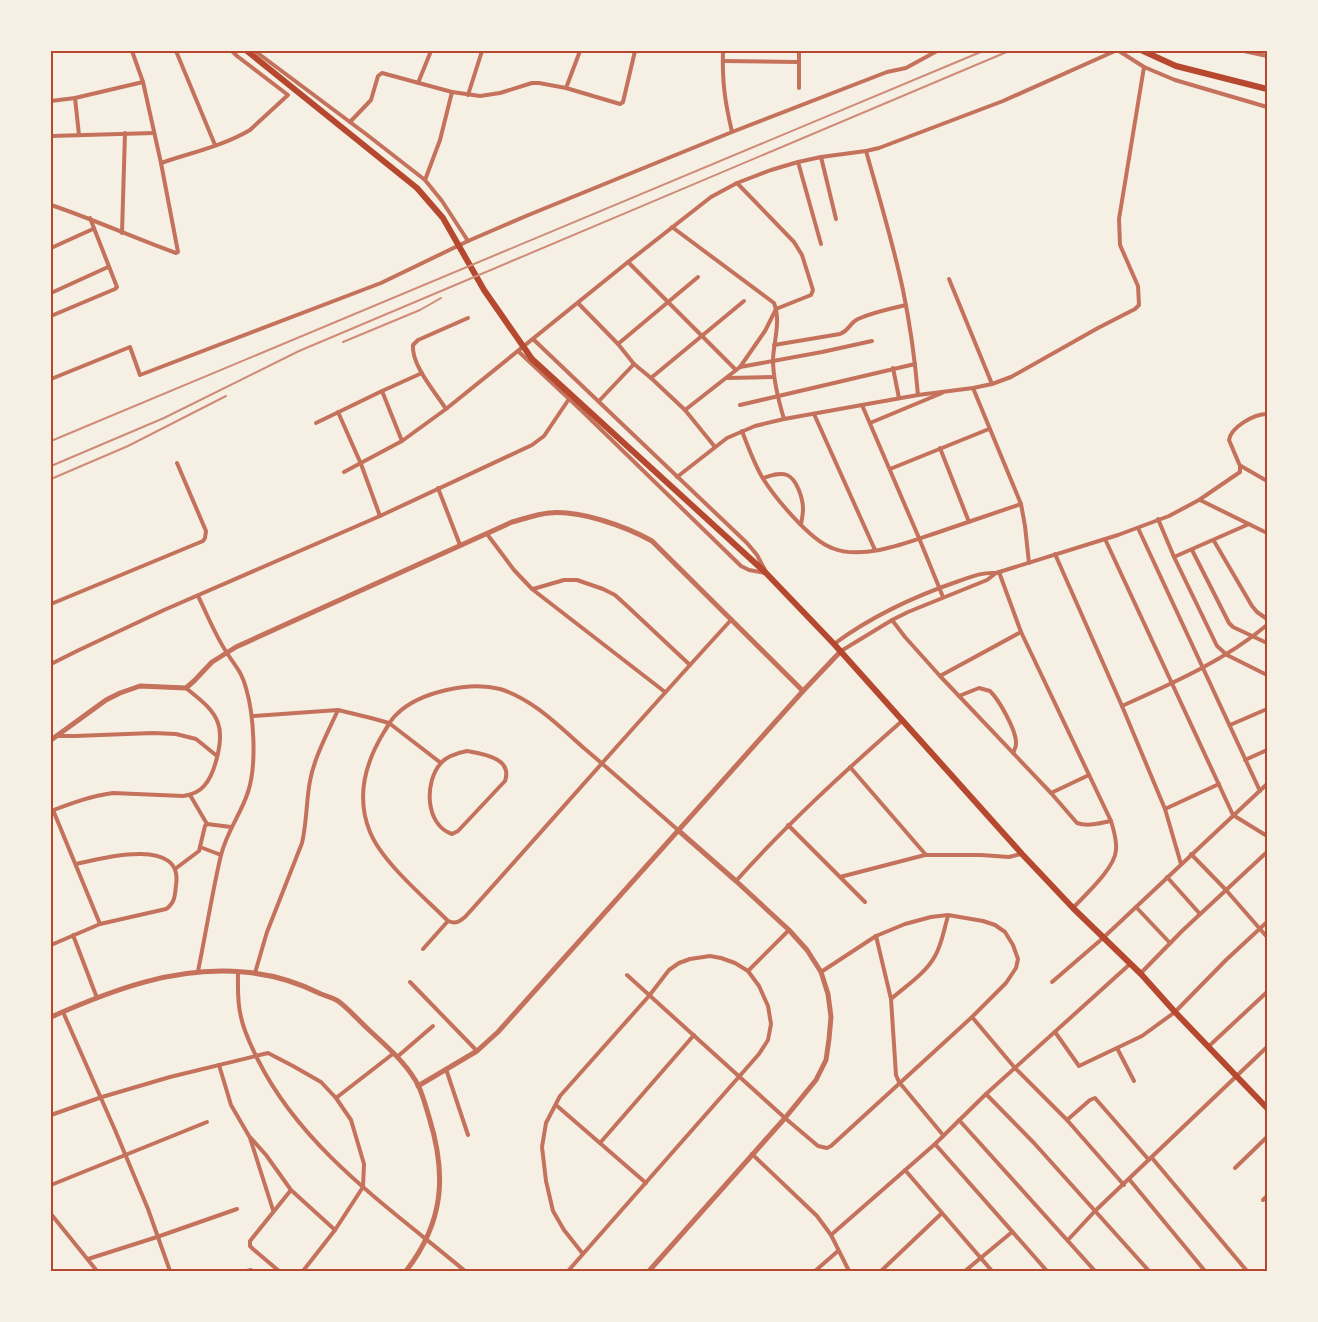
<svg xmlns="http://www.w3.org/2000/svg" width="1318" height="1322" viewBox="0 0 1318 1322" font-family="Mulish,sans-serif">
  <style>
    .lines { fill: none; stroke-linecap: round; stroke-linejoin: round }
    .minor { stroke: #c5725c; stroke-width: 4 }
    .tertiary { stroke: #c5725c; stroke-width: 5 }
    .secondary { stroke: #b5482f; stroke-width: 6 }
    .rail { stroke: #cf8b77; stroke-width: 2 }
    .neatline { fill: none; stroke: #b5482f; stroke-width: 2 }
  </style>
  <rect width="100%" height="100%" fill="#f6efe4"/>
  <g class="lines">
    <g class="minor">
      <path d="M 176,51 L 215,145"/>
      <path d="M 255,51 L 366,134 L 425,180 L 442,201 L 468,241"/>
      <path d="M 723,51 C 722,82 725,102 732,132"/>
      <path d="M 1119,51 L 1144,67 L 1175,80 L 1267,107"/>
      <path d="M 1244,51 L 1267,56"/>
      <path d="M 723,61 L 798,62"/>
      <path d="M 418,83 L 431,51"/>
      <path d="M 566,88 L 580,51"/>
      <path d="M 799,88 L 799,51"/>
      <path d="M 468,95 L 482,51"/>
      <path d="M 75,98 L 79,135"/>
      <path d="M 51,101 L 75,98 L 143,82"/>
      <path d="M 350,122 L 371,100 L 378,76 L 382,73 L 452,92 L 480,96 L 500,93 L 532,83 L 539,83 L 566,88 L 620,104 L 623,102 L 635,51"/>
      <path d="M 51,136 L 154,133"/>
      <path d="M 866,151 C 879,197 893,243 903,290 C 910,324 915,360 918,395"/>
      <path d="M 821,157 L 836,219"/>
      <path d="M 798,162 L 821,244"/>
      <path d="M 161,163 C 190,153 223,146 250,130 L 288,95 L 237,56 L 232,51"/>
      <path d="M 425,180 L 440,140 L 452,92"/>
      <path d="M 51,205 C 93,219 134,238 176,253 L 178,252 L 161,163 L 143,82 L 132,51"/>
      <path d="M 672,227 L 774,303 C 781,321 774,340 773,359 C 773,379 778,399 784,419"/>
      <path d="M 122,233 L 125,133"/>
      <path d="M 51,248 L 93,229"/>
      <path d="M 628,262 L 736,370"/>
      <path d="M 949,279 L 992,384"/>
      <path d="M 51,293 L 108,267"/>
      <path d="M 578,303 L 618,344 L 634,364 L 651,378 L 685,410 L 715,447"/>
      <path d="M 51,316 L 115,289 L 117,287 L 90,218"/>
      <path d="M 533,339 L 747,543 L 757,555 L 765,570"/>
      <path d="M 618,344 L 698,277"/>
      <path d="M 774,345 L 840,334 C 850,330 849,323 858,319 C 873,312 890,309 906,305"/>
      <path d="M 518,351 L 582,411 L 741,566 L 749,570 L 765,573"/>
      <path d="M 740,367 L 822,352 L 872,341"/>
      <path d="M 893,368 L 899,398"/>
      <path d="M 651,378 L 744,301"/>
      <path d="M 727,378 L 774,377"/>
      <path d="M 51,379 L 130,347 L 140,375 L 381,283 L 468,241 L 526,216 L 732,132 L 887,72 L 906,68 L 937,51"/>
      <path d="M 973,388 L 1021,504 L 1025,526 L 1029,563"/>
      <path d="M 382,391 L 402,441"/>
      <path d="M 599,401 L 634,364"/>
      <path d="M 740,405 L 915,364"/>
      <path d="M 862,405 L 919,538 L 943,597"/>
      <path d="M 446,409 C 436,393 411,365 413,345 L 418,340 L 468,318"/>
      <path d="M 685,410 L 740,367 L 765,331 L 776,309 L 811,295 L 813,290 L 802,255 L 794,242 L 737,183"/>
      <path d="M 338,412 L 361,464 L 380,516"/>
      <path d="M 814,414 L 875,550"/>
      <path d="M 316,423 L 382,391 L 422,373"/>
      <path d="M 870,423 L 942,393"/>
      <path d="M 742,431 C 748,447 754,463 762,477 C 775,498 810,540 832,548 C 863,561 909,542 939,532 C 966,523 994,513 1021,504"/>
      <path d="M 940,448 L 969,522"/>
      <path d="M 1241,466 L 1267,481"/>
      <path d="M 890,469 L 989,429"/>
      <path d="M 344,472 L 402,441 L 446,409 L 628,262 L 711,197 L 737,183 L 771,170 L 798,162 L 821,157 L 866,151 L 879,148 L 1003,101 L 1115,51"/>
      <path d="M 677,477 L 727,438 L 755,426 L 784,419 L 862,405 L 918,395 L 973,388 L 992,384 L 1011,377 L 1098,328 L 1135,309 L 1139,305 L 1138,286 L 1120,245 L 1119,219 L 1144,67"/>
      <path d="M 763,478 C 770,476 779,472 787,475 C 797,479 803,499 803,509 C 803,514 802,519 801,524"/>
      <path d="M 438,488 L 460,545"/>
      <path d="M 1200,500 L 1267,533"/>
      <path d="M 1158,519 L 1174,557 L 1217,646 L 1227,655 L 1267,675"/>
      <path d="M 1138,528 L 1260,791"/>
      <path d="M 487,534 L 514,570 L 532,589 L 665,692"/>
      <path d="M 1105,539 L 1233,815 L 1267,836"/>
      <path d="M 1214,541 L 1252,606 L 1257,612 L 1267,619"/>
      <path d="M 1192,550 L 1229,623 L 1233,627 L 1267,643"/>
      <path d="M 1055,554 L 1122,706 L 1165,809 L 1181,864"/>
      <path d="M 1174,557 L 1249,524"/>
      <path d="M 999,572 L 1021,632 L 1111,821 C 1114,831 1117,840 1116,850 C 1115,868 1086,894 1073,908"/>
      <path d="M 533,589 L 564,580 L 577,580 L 603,589 L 615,595 L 626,605 L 690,665"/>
      <path d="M 198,596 C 207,614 215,635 227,653 C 235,666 242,672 246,688 C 254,715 257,765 248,792 C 241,814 227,831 221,855 C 212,893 206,933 198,971"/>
      <path d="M 51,604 L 203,541 L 205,538 L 206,531 L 177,463"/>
      <path d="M 892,620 L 905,637 L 940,676 L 1051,793 L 1077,823 C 1088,827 1100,823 1111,821"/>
      <path d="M 834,644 C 872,616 915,596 959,581 C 971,577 982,572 995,573"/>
      <path d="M 841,651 L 892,620 L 908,612 L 987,580 L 996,573 L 1118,535 L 1169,516 L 1199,500 L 1240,472 L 1240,466 L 1229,440 C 1231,427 1254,414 1267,414"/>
      <path d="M 51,664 L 79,650 L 164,610 L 380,516 L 532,445 L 544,436 L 569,399"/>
      <path d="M 940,676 L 1021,632"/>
      <path d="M 959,696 L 979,688 L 990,691 C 999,700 1017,731 1016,744 C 1016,746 1014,751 1013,753"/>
      <path d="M 1122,706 C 1173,683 1224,661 1267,625"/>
      <path d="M 253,716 L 338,710 L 371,718 L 389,723 L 441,763"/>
      <path d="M 1230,725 L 1267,709"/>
      <path d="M 58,736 L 75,736 L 153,733 L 176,734 L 196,739 L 217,756"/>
      <path d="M 467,751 C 483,754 513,758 505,781 L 458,831 L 452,834 C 425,825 424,782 441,763 C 447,756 457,753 467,751 Z"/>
      <path d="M 1245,760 L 1267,750"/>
      <path d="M 850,767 L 926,855 L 981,855 L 1009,857 L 1021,854"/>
      <path d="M 1051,793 L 1089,775"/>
      <path d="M 190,795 L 207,824"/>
      <path d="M 1165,809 L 1219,784"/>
      <path d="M 53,810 L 100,924"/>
      <path d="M 51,811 C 72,803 91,796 113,793 L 183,796 C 191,795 198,793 204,786 C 215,774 224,739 218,723 C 213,708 198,698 186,688"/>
      <path d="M 788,825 L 865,902"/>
      <path d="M 678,830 C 647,803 617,776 585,749 C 560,727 533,699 500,689 C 470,681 419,692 397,714 C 391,719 388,726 384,732 C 365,763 356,798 370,832 C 382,862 425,898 448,921 C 456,924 459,922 465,917 C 554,818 641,718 731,620"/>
      <path d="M 200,847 L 221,855"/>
      <path d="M 1191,854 L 1226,890 L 1267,937"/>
      <path d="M 175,869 L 199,851 L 205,826 L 207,824 L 231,827"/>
      <path d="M 840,877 L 925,855"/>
      <path d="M 1167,877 L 1200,914"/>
      <path d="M 736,881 C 788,823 844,772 902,721"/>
      <path d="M 1136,907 L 1170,943"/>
      <path d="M 73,935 L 97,998"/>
      <path d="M 876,936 L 891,999 L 896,1075 L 899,1082 L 943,1135"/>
      <path d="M 51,945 L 100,924 L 166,909 C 175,903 175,895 176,885 C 184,836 101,858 76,864"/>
      <path d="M 423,949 L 448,921"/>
      <path d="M 748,971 L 789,930"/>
      <path d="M 238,972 C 238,987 237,1002 241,1017 C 244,1032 251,1046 258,1060 C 303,1150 390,1208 465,1271"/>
      <path d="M 255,973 L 267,932 L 302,843 C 307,822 306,802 310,781 C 314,758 328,732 338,710"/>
      <path d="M 1141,973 L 1182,931 L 1267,852"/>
      <path d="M 627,975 L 785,1118 L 818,1146 L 827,1148 L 831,1146 L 972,1017 L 1006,983 L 1016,968 L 1018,959 L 1013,945 L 1005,932 L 995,925 L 983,921 L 948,915 L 931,917 L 905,924 L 876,936 L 821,972"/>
      <path d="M 410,982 L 477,1051"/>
      <path d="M 1052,982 L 1103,938 L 1267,784"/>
      <path d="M 891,999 C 906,986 926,973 935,956 C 942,944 944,929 948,916"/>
      <path d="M 63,1012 L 115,1130 L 148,1209 L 170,1271"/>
      <path d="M 972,1017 L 1015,1068 L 1067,1120 L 1124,1185"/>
      <path d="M 1055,1032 L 1079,1066 L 1142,1036 L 1175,1012 L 1226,960 L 1267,922"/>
      <path d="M 1208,1047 L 1267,992"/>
      <path d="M 1117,1048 L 1134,1081"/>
      <path d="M 397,1057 L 433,1026"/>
      <path d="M 219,1065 L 231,1105 L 249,1136 L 266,1155 L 291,1190 L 335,1230"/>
      <path d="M 446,1069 L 468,1135"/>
      <path d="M 986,1094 L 1034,1143 L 1149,1271"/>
      <path d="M 336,1098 L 394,1053"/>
      <path d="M 556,1105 L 646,1183"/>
      <path d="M 51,1115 L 102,1097 L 170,1077 L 268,1053 L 293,1066 L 321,1082 L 336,1098 L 351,1120 L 364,1164 L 363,1187 L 335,1230 L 303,1271"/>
      <path d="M 959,1120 L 1095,1271"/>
      <path d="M 1067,1120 L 1090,1100 L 1095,1098 L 1149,1160"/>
      <path d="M 250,1138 L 273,1210"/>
      <path d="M 600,1143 L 694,1035"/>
      <path d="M 935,1144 L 1047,1271"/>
      <path d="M 752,1154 L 817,1216 L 831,1235 L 849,1271"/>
      <path d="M 1152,1158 L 1247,1271"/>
      <path d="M 1235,1168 L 1267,1137"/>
      <path d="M 905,1170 L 992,1271"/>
      <path d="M 1129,1179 L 1205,1271"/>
      <path d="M 51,1185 L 207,1122"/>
      <path d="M 1263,1200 L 1267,1196"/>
      <path d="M 51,1214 L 97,1271"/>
      <path d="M 831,1235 L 935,1144 L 986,1094 L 1130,964"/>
      <path d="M 1068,1240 L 1095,1211 L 1267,1047"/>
      <path d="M 88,1259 L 157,1237 L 237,1209"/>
      <path d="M 247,1271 L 251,1270"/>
      <path d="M 279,1271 L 253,1249 L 250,1246 L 250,1241 L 291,1190"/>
      <path d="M 568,1271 L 759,1054 L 768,1040 L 771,1024 L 768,1006 L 759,986 L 748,971 L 735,963 L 721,958 L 710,956 L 690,959 L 679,963 L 669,970 L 649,996 L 560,1096 L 546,1123 L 542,1147 L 546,1181 L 553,1211 L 564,1230 L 583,1254"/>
      <path d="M 815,1271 L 838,1251"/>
      <path d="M 881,1271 L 942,1213"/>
      <path d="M 965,1271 L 1012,1232"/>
    </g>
    <g class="tertiary">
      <path d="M 51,740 L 106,700 L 120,693 L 140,686 L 186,688 L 194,681 L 212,662 L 236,647 L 512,522 C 524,519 537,514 549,513 C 580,510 625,526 652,541 L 803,691"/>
      <path d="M 51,1017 C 112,990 175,966 243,972 C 270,974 297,982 321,994 C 327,996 333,998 338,1001 C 349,1009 358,1020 368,1029 C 386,1046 408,1064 419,1087 C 423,1096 426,1107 429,1117 C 447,1175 444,1222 406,1271"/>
      <path d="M 418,1086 L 477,1051 L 498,1032 L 803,691 L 841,651"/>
      <path d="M 649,1271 L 785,1118 L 816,1080 L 826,1060 L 829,1039 L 831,1017 L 828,994 L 821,972 L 807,950 L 789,930 L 736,881 L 679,831"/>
    </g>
    <g class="secondary">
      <path d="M 247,51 L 417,188 L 443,218 L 484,290 L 532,359 L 766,573 L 834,644 L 1022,854 L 1073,908 L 1141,974 L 1175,1012 L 1267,1108"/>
      <path d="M 1143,51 L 1176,66 L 1267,89"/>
    </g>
    <g class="rail">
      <path d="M 343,342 L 420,310 L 441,298"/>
      <path d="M 51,441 L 983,51"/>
      <path d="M 51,466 L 164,418 L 299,351 L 1009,51"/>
      <path d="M 51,479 L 128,446 L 226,396"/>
    </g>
  </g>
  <rect width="1318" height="1322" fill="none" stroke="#f6efe4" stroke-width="105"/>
  <rect x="52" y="52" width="1214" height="1218" class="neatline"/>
</svg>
